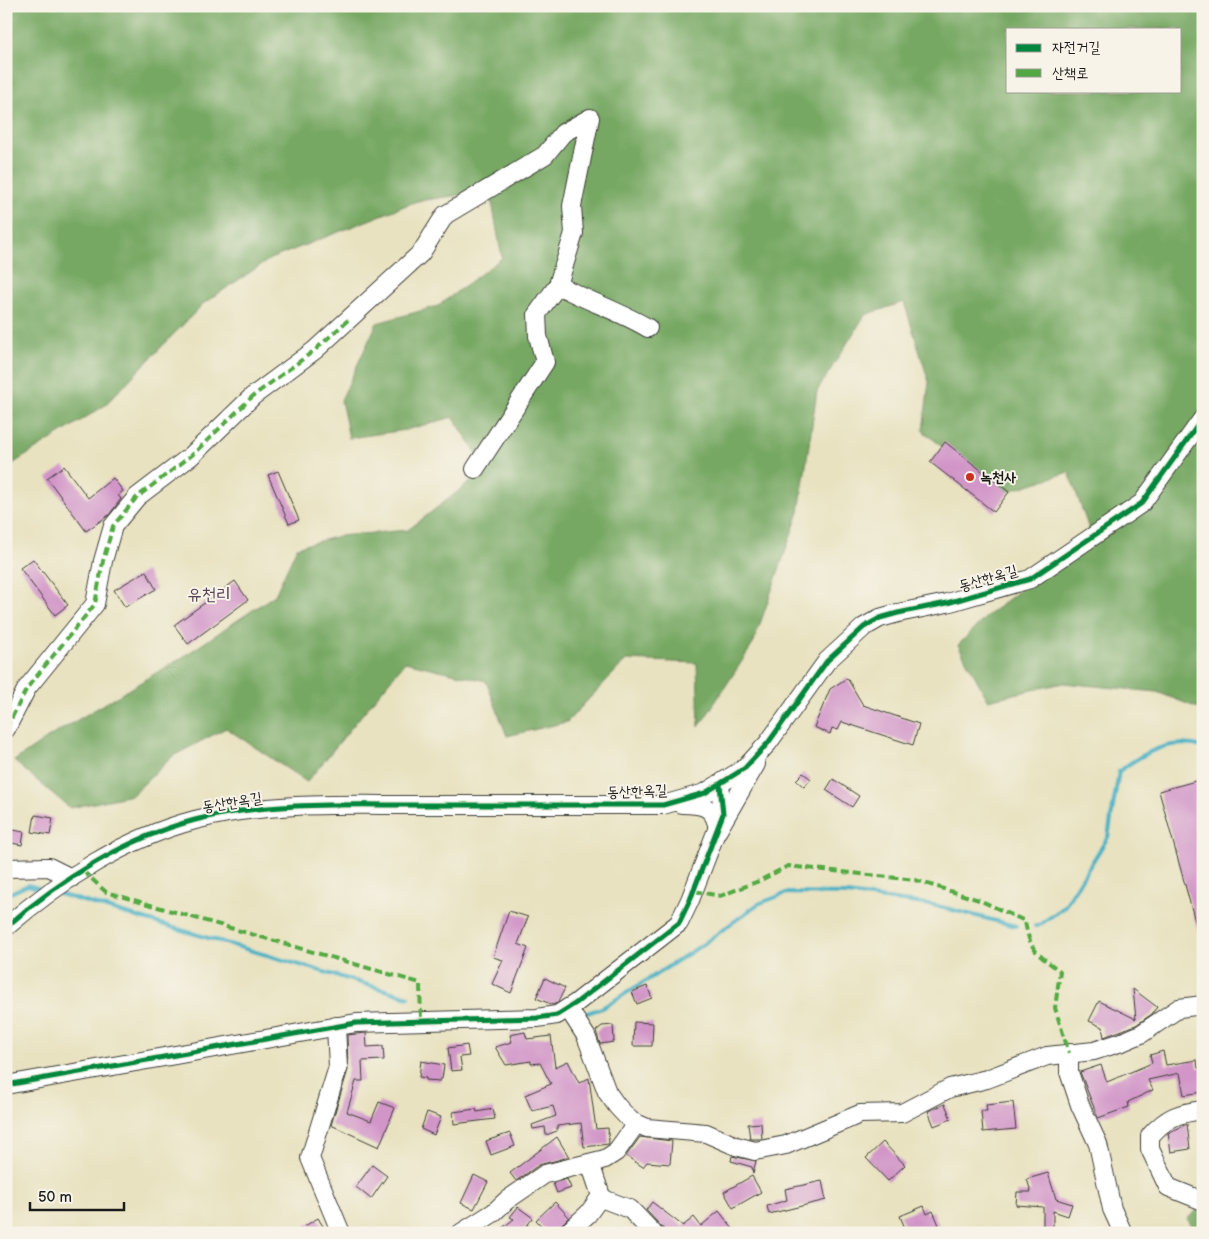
<svg xmlns="http://www.w3.org/2000/svg" width="1209" height="1239" viewBox="0 0 1209 1239" font-family="'Balsamiq Sans','Poor Story',sans-serif">
  <style>
    .forest { fill: #77a863; stroke: #4a6240; fill-rule: evenodd }
    .lines { fill: none; stroke-linecap: round; stroke-linejoin: round }
    .stream { stroke: #47b1c5; stroke-width: 4 }
    .building { fill: #d195c8 }
    .minor-casing { stroke: #3b3a35; stroke-width: 20 }
    .minor { stroke: #fff; stroke-width: 18 }
    .quiet { stroke: #52a943; stroke-width: 4; stroke-dasharray: 8 4; stroke-linecap: butt }
    .cycleway-casing { stroke: #f7f3e8; stroke-width: 8 }
    .cycleway { stroke: #00873e; stroke-width: 5 }
    .poi-dot { fill: #c8321e; stroke: #f7f3e8; stroke-width: 2 }
    .labels { text-anchor: middle; stroke-width: 4; stroke-linejoin: round; paint-order: stroke }
    .poi-label { font-size: 15px; font-weight: bold; fill: #1c1c1c; stroke: #f7f3e8; text-anchor: start }
    .street-label { font-size: 15px; fill: #1c1c1c; stroke: #f7f3e8 }
    .quarter-label { font-size: 18px; fill: #5b4658; stroke: #f7f3e8 }
  </style>
  <rect width="100%" height="100%" fill="#f7f3e8"/>
  <filter id="ink" filterUnits="userSpaceOnUse"><feTurbulence type="fractalNoise" baseFrequency=".02" numOctaves="2"/><feDisplacementMap in="SourceGraphic" scale="10" xChannelSelector="R" yChannelSelector="G"/><feConvolveMatrix kernelMatrix="1 2 1 2 8 2 1 2 1" color-interpolation-filters="sRGB"/></filter>
  <filter id="wash" filterUnits="userSpaceOnUse"><feTurbulence type="fractalNoise" baseFrequency=".0096" numOctaves="4" result="noise"/><feDisplacementMap in="SourceGraphic" scale="20" xChannelSelector="R" yChannelSelector="G"/><feGaussianBlur stdDeviation="1.12" result="paint"/><feColorMatrix in="noise" values="0 0 0 0 0 0 0 0 0 0 0 0 0 0 0 0 0 1.4 0 .05"/><feComposite in="paint" operator="in"/></filter>
  <g filter="url(#wash)">
    <rect width="100%" height="100%" fill="#e8e2c0"/>
    <g class="forest">
      <path d="M 6,6 L 1203,6 L 1203,710 L 1157,692 L 1063,683 L 988,700 L 958,645 L 987,616 L 1091,535 L 1069,472 L 1000,494 L 923,431 L 929,382 L 904,302 L 865,315 L 817,391 L 799,512 L 753,644 L 699,727 L 697,663 L 626,660 L 567,722 L 507,736 L 486,681 L 405,662 L 307,782 L 226,728 L 173,756 L 132,795 L 70,808 L 14,761 L 49,737 L 183,657 L 275,595 L 297,547 L 339,536 L 408,530 L 487,469 L 453,417 L 406,430 L 349,438 L 341,400 L 377,323 L 438,306 L 502,258 L 490,191 L 417,201 L 270,259 L 204,303 L 104,406 L 6,468 ZM 1008,29 L 1180,29 L 1180,91 L 1008,91 Z"/>
      <path d="M 1203,1205 L 1203,1233 L 1197,1233 L 1187,1219 Z"/>
    </g>
    <g class="lines">
      <g class="stream">
        <path d="M 59,894 L 409,997"/>
        <path d="M 6,895 L 28,885 L 45,890"/>
        <path d="M 1035,926 L 1038,926 L 1064,907 L 1108,837 L 1119,771 C 1145,752 1170,738 1203,747"/>
        <path d="M 584,1014 L 602,1008 L 649,979 L 702,945 L 758,904 L 787,893 L 847,894 L 933,905 L 1016,926"/>
      </g>
    </g>
    <g id="blocks">
      <g class="building">
        <path d="M 945,442 L 1009,492 L 994,512 L 930,462 Z"/>
        <path d="M 64,466 L 88,498 L 113,478 L 123,491 L 118,495 L 121,499 L 109,515 L 86,531 L 47,478 Z"/>
        <path d="M 278,471 L 299,520 L 289,524 L 268,475 Z"/>
        <path d="M 33,559 L 68,605 L 55,615 L 20,568 Z"/>
        <path d="M 146,571 L 156,589 L 125,607 L 114,590 Z"/>
        <path d="M 235,581 L 248,600 L 188,644 L 174,625 Z"/>
        <path d="M 847,678 L 863,705 L 919,724 L 913,745 L 842,722 L 838,730 L 832,728 L 830,734 L 814,727 L 830,689 Z"/>
        <path d="M 803,773 L 811,779 L 804,787 L 796,780 Z"/>
        <path d="M 833,779 L 859,796 L 852,807 L 826,790 Z"/>
        <path d="M 1203,779 L 1203,939 L 1200,939 L 1159,791 Z"/>
        <path d="M 35,815 L 53,818 L 50,835 L 32,832 Z"/>
        <path d="M 8,829 L 24,832 L 22,845 L 6,842 Z"/>
        <path d="M 509,911 L 528,917 L 518,944 L 528,948 L 511,993 L 492,984 L 503,960 L 493,957 Z"/>
        <path d="M 545,978 L 565,988 L 558,1002 L 553,1005 L 536,998 Z"/>
        <path d="M 647,986 L 652,998 L 637,1004 L 632,992 Z"/>
        <path d="M 1133,989 L 1157,1007 L 1152,1014 L 1136,1025 L 1104,1037 L 1102,1027 L 1089,1021 L 1099,1001 L 1136,1019 Z"/>
        <path d="M 634,1022 L 653,1023 L 652,1046 L 633,1046 Z"/>
        <path d="M 613,1025 L 614,1042 L 600,1044 L 596,1031 L 602,1026 Z"/>
        <path d="M 525,1032 L 527,1039 L 551,1036 L 555,1067 L 568,1061 L 579,1083 L 589,1078 L 596,1129 L 608,1128 L 609,1144 L 584,1147 L 581,1123 L 557,1126 L 557,1131 L 546,1135 L 545,1127 L 533,1129 L 532,1125 L 556,1116 L 553,1106 L 532,1111 L 525,1095 L 551,1084 L 540,1063 L 531,1064 L 531,1061 L 506,1065 L 495,1047 L 512,1042 L 510,1035 Z"/>
        <path d="M 366,1033 L 367,1047 L 383,1046 L 384,1060 L 362,1061 L 363,1081 L 356,1081 L 347,1112 L 371,1121 L 379,1102 L 395,1108 L 379,1147 L 331,1125 L 348,1070 L 347,1035 Z"/>
        <path d="M 467,1045 L 469,1056 L 460,1057 L 462,1070 L 451,1071 L 448,1048 Z"/>
        <path d="M 1163,1051 L 1166,1065 L 1197,1060 L 1198,1068 L 1203,1067 L 1203,1092 L 1184,1095 L 1180,1073 L 1148,1080 L 1153,1090 L 1128,1102 L 1129,1107 L 1098,1118 L 1080,1072 L 1101,1065 L 1107,1082 L 1152,1063 L 1150,1055 Z"/>
        <path d="M 421,1061 L 444,1065 L 442,1079 L 440,1079 L 440,1081 L 426,1080 L 426,1078 L 419,1077 Z"/>
        <path d="M 1013,1102 L 1016,1129 L 983,1132 L 981,1111 L 987,1111 L 986,1105 Z"/>
        <path d="M 945,1104 L 951,1119 L 934,1126 L 928,1111 Z"/>
        <path d="M 476,1109 L 477,1112 L 493,1109 L 495,1119 L 454,1124 L 453,1112 Z"/>
        <path d="M 427,1112 L 441,1117 L 434,1135 L 421,1129 Z"/>
        <path d="M 761,1123 L 762,1139 L 750,1139 L 748,1124 Z"/>
        <path d="M 1187,1124 L 1190,1149 L 1171,1152 L 1168,1133 Z"/>
        <path d="M 510,1133 L 515,1146 L 491,1155 L 486,1141 Z"/>
        <path d="M 557,1137 L 569,1157 L 539,1165 L 516,1181 L 510,1173 Z"/>
        <path d="M 640,1137 L 672,1141 L 670,1164 L 647,1162 L 643,1167 L 626,1156 Z"/>
        <path d="M 883,1142 L 905,1165 L 888,1181 L 866,1158 Z"/>
        <path d="M 732,1156 L 756,1161 L 753,1173 L 752,1167 L 731,1161 Z"/>
        <path d="M 372,1165 L 387,1176 L 371,1199 L 356,1187 Z"/>
        <path d="M 1048,1173 L 1056,1199 L 1072,1204 L 1068,1216 L 1053,1211 L 1053,1233 L 1043,1233 L 1043,1207 L 1016,1205 L 1017,1192 L 1031,1192 L 1027,1179 Z"/>
        <path d="M 474,1175 L 488,1182 L 474,1209 L 461,1203 Z"/>
        <path d="M 752,1176 L 761,1192 L 733,1208 L 724,1192 Z"/>
        <path d="M 567,1179 L 571,1188 L 557,1193 L 553,1183 Z"/>
        <path d="M 822,1181 L 826,1200 L 769,1214 L 767,1206 L 787,1200 L 785,1189 Z"/>
        <path d="M 555,1202 L 569,1217 L 560,1226 L 557,1233 L 548,1233 L 536,1220 Z"/>
        <path d="M 652,1202 L 683,1226 L 694,1217 L 701,1226 L 719,1211 L 736,1233 L 667,1233 L 646,1210 Z"/>
        <path d="M 924,1206 L 927,1214 L 933,1211 L 939,1225 L 919,1233 L 907,1233 L 900,1216 Z"/>
        <path d="M 518,1207 L 533,1218 L 521,1233 L 496,1233 L 514,1219 L 510,1217 Z"/>
        <path d="M 318,1218 L 327,1233 L 309,1233 L 305,1226 Z"/>
      </g>
    </g>
  </g>
  <g filter="url(#ink)">
    <use href="#blocks" fill-opacity="0" stroke="#3b3a35" stroke-width="1"/>
    <g class="lines">
      <g class="minor-casing">
        <g id="minor">
          <path d="M 558,285 C 587,301 619,311 648,328"/>
          <path d="M 6,729 L 27,688 L 95,604 L 103,561 L 113,526 L 137,497 L 191,456 L 253,396 L 315,350 L 421,253 L 445,215 L 545,155 L 563,133 L 590,118 L 572,206 L 574,233 L 558,285 L 537,314 L 538,336 L 545,362 L 475,469"/>
          <path d="M 681,804 C 702,804 715,806 718,830 L 756,764"/>
          <path d="M 6,868 L 49,867 L 71,878"/>
          <path d="M 6,927 C 60,880 126,838 195,820 C 265,802 338,805 410,805 C 494,805 578,805 663,805 L 705,793 L 745,768 L 768,743 L 827,661 L 864,627 L 880,618 L 898,613 L 947,603 L 1030,579 L 1142,503 L 1203,418"/>
          <path d="M 568,1008 L 586,1036 L 607,1092 L 617,1106 L 631,1121 L 647,1128 L 706,1133 L 736,1146 L 755,1151 L 786,1145 L 860,1114 L 902,1113 L 950,1088 L 987,1079 L 1047,1056 L 1094,1051 L 1122,1042 L 1141,1034 L 1179,1008 L 1203,1005"/>
          <path d="M 336,1026 L 338,1067 L 310,1158 L 341,1233"/>
          <path d="M 1069,1053 L 1069,1072 L 1080,1105 L 1098,1144 L 1112,1209 L 1123,1233"/>
          <path d="M 6,1085 L 356,1023 L 537,1018 L 557,1015 L 576,1003 L 679,923 L 690,900 L 723,814 L 720,785"/>
          <path d="M 1203,1110 C 1178,1113 1167,1117 1150,1136 L 1150,1149 L 1168,1187 L 1203,1201"/>
          <path d="M 590,1163 L 601,1196 L 606,1200 L 630,1209 L 653,1233"/>
          <path d="M 461,1233 L 493,1213 L 507,1200 L 545,1174 L 605,1159 L 616,1152 L 636,1124"/>
          <path d="M 567,1233 L 588,1214 L 601,1196"/>
        </g>
      </g>
      <use href="#minor" class="minor"/>
      <g class="quiet">
        <path d="M 6,729 L 27,688 L 95,604 L 103,561 L 113,526 L 137,497 L 191,456 L 253,396 L 315,350 L 348,320"/>
        <path d="M 83,871 L 106,892 L 420,983 L 421,1020"/>
        <path d="M 694,891 L 720,896 L 759,881 L 788,866 L 915,880 L 979,900 L 1025,921 C 1030,951 1036,953 1060,971 L 1055,1008 L 1069,1053"/>
      </g>
      <g class="cycleway-casing">
        <g id="cycleway">
          <path d="M 6,927 C 60,880 126,838 195,820 C 265,802 338,805 410,805 C 494,805 578,805 663,805 L 705,793 L 745,768 L 768,743 L 827,661 L 864,627 L 880,618 L 898,613 L 947,603 L 1030,579 L 1142,503 L 1203,418"/>
          <path d="M 6,1085 L 356,1023 L 537,1018 L 557,1015 L 576,1003 L 679,923 L 690,900 L 723,814 L 720,785"/>
        </g>
      </g>
      <use href="#cycleway" class="cycleway"/>
    </g>
  </g>
  <circle class="poi-dot" cx="970" cy="477" r="5"/>
  <g class="labels">
    <g class="poi-label">
      <text x="980" y="482">녹천사</text>
    </g>
    <g class="street-label">
      <text transform="translate(988 578) rotate(-16)" y="5">동산한옥길</text>
      <text transform="translate(637 791) rotate(-2)" y="5">동산한옥길</text>
      <text transform="translate(232 802) rotate(-9)" y="5">동산한옥길</text>
    </g>
    <g class="quarter-label">
      <text x="209" y="600">유천리</text>
    </g>
  </g>
  <rect width="1209" height="1239" fill="none" stroke="#f7f3e8" stroke-width="25"/>
  <rect x="1006" y="28" width="175" height="65" fill="#f7f3e8" stroke="#9f9d96"/>
  <rect x="1016" y="44" width="25" height="8" fill="#00873e" stroke="#9f9d96"/>
  <text x="1052" y="52" font-size="15" fill="#1c1c1c">자전거길</text>
  <rect x="1016" y="69" width="25" height="8" fill="#52a943" stroke="#9f9d96"/>
  <text x="1052" y="78" font-size="15" fill="#1c1c1c">산책로</text>
  <path d="M30 1202v8h94v-8" fill="none" stroke="#1c1c1c" stroke-width="2.5"/>
  <text x="38" y="1202" font-size="15" fill="#1c1c1c" stroke="#f7f3e8" stroke-width="4" paint-order="stroke">50 m</text>
</svg>
